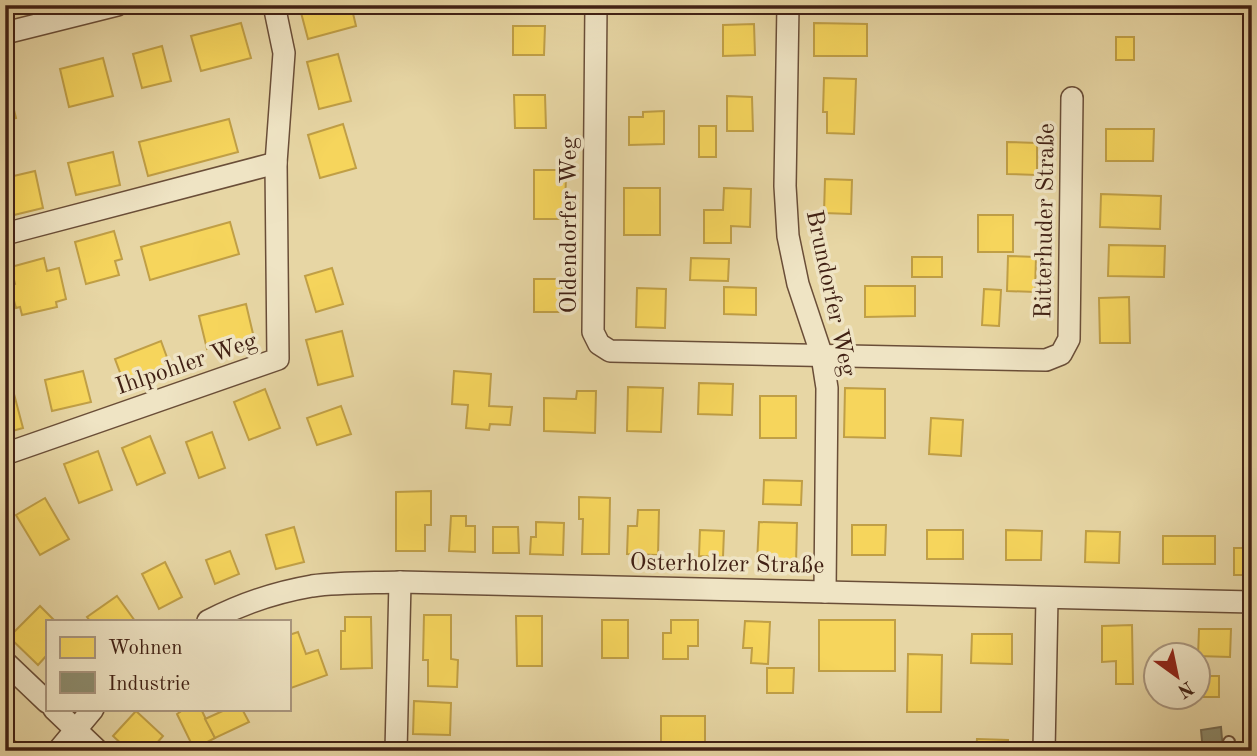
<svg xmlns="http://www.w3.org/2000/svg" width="1257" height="756" viewBox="0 0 1257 756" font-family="'Old Standard TT',serif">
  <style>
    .homes { fill: #f6d55c; stroke: #c09f46; stroke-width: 2 }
    .industry { fill: #8c8c6e; stroke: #766c53; stroke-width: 2 }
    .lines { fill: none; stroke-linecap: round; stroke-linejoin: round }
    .lane-casing { stroke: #6a4e38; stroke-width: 14 }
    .street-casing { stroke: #6a4e38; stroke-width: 24 }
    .lane { stroke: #efe4c4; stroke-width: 10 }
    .street { stroke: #efe4c4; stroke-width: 21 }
    .labels { text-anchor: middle; stroke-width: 7; stroke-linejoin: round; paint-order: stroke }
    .street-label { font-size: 24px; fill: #412114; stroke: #efe4c4 }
  </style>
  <rect width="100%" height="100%" fill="#e7d6a4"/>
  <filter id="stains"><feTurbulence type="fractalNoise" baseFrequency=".00286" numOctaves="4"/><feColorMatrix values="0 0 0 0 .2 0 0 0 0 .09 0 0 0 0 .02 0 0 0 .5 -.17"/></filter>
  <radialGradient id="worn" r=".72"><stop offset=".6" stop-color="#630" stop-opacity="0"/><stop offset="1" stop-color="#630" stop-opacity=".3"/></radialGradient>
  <g class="homes">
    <path d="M 299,5 L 351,5 L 356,26 L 308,39 Z"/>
    <path d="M 241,23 L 251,58 L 201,71 L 191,36 Z"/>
    <path d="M 814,23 L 867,24 L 867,56 L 814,56 Z"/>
    <path d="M 754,24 L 755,55 L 723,56 L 723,25 Z"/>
    <path d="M 513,26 L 545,26 L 544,55 L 513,55 Z"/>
    <rect x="1116" y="37" width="18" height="23"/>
    <path d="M 162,46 L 171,81 L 142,88 L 133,54 Z"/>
    <path d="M 338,54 L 351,101 L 319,109 L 307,62 Z"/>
    <path d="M 103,58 L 113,96 L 69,107 L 60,69 Z"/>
    <path d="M 824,78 L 856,79 L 854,134 L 827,133 L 827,112 L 823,112 Z"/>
    <path d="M 7,82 L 16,118 L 5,121 L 5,83 Z"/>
    <path d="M 514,95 L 545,95 L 546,128 L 515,128 Z"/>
    <path d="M 727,96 L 752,97 L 753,131 L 727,131 Z"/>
    <path d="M 664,111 L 664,144 L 629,145 L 629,117 L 643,117 L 643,112 Z"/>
    <path d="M 229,119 L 238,152 L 148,176 L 139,142 Z"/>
    <path d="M 343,124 L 356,168 L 320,178 L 308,135 Z"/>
    <rect x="699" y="126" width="17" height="31"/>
    <path d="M 1106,129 L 1154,129 L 1153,161 L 1106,161 Z"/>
    <path d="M 1007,142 L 1037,143 L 1037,175 L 1007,174 Z"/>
    <path d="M 113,152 L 120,185 L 76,195 L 68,163 Z"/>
    <path d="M 534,170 L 566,170 L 565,219 L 534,219 Z"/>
    <path d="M 35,171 L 43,208 L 14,215 L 5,178 Z"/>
    <path d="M 825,179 L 852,180 L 851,214 L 824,213 Z"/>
    <rect x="624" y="188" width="36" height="47"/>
    <path d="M 724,188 L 751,189 L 750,227 L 731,226 L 731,243 L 704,243 L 704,210 L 723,210 Z"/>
    <path d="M 1101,194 L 1161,196 L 1160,229 L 1100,227 Z"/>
    <rect x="978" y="215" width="35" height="37"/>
    <path d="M 230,222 L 239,254 L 150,280 L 141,247 Z"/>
    <path d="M 114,231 L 122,259 L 115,261 L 119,275 L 86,284 L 75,242 Z"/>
    <path d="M 1109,245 L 1165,246 L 1164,277 L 1108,276 Z"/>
    <path d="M 1008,256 L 1036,257 L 1035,292 L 1007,291 Z"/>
    <rect x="912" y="257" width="30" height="20"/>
    <path d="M 44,258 L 47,271 L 59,268 L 66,299 L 56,302 L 57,307 L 22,315 L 20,307 L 16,308 L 10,286 L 15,284 L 11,267 Z"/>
    <path d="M 691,258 L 729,259 L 728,281 L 690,280 Z"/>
    <path d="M 332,268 L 343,304 L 316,312 L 305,276 Z"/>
    <rect x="534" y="279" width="28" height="33"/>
    <path d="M 865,286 L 915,286 L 915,316 L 865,317 Z"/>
    <path d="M 724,287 L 756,288 L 756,315 L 724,314 Z"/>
    <path d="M 637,288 L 666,289 L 665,328 L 636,327 Z"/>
    <path d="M 984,289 L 1001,290 L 999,326 L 982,325 Z"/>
    <path d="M 1129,297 L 1130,343 L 1100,343 L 1099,298 Z"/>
    <path d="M 246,304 L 254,338 L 207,349 L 199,316 Z"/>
    <path d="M 342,331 L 353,376 L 318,385 L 306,340 Z"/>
    <path d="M 161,341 L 173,374 L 127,391 L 115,359 Z"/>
    <path d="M 83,371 L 91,402 L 52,411 L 45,380 Z"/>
    <path d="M 454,371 L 491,374 L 489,406 L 512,407 L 510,425 L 490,424 L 489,430 L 466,428 L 468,405 L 452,404 Z"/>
    <path d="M 699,383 L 733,384 L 732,415 L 698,414 Z"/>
    <path d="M 628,387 L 663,388 L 661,432 L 627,431 Z"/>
    <path d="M 845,388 L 885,389 L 885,438 L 844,437 Z"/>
    <path d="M 265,389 L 280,428 L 249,440 L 234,402 Z"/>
    <path d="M 577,391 L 596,391 L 595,433 L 544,431 L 544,398 L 576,399 Z"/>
    <path d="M 14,394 L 23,428 L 5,433 L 5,396 Z"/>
    <rect x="760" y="396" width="36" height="42"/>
    <path d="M 341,406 L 351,434 L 317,445 L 307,418 Z"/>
    <path d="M 931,418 L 963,420 L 961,456 L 929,454 Z"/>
    <path d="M 212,432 L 225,468 L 199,478 L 186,442 Z"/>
    <path d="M 150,436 L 165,473 L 137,485 L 122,448 Z"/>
    <path d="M 98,451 L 112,490 L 79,503 L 64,464 Z"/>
    <path d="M 764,480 L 802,481 L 801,505 L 763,504 Z"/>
    <path d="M 431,491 L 431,525 L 425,525 L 425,551 L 396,551 L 396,492 Z"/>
    <path d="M 579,497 L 610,498 L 609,554 L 582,554 L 583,519 L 579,519 Z"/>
    <path d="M 45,498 L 69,539 L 40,555 L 16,515 Z"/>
    <path d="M 638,510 L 659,510 L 658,555 L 627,554 L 628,526 L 637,526 Z"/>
    <path d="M 451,516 L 466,516 L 466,526 L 475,526 L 475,552 L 449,551 Z"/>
    <path d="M 536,522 L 564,523 L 563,555 L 530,554 L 531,537 L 536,537 Z"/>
    <path d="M 759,522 L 797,523 L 796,564 L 757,563 Z"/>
    <path d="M 852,525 L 886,525 L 885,555 L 852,555 Z"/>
    <path d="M 294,527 L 304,562 L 276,569 L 266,535 Z"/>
    <path d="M 493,527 L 518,527 L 519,553 L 493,553 Z"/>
    <path d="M 700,530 L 724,531 L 723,557 L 699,556 Z"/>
    <rect x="927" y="530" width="36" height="29"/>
    <path d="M 1006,530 L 1042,531 L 1041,560 L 1006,560 Z"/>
    <path d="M 1086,531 L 1120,532 L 1119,563 L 1085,562 Z"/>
    <rect x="1163" y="536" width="52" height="28"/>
    <rect x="1234" y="548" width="18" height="27"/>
    <path d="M 230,551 L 239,574 L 215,584 L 206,560 Z"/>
    <path d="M 165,562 L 182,597 L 159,609 L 142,574 Z"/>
    <path d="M 117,596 L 135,621 L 90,621 L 87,617 Z"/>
    <path d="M 40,606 L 55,621 L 47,621 L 47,655 L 38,665 L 9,637 Z"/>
    <path d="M 424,615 L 451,615 L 451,659 L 458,660 L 457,687 L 428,686 L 428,660 L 423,660 Z"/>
    <path d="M 516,616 L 542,616 L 542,666 L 517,666 Z"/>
    <path d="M 345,617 L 371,617 L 372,668 L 341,669 L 341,631 L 345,631 Z"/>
    <rect x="602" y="620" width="26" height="38"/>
    <path d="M 671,620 L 698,620 L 698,646 L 688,646 L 688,659 L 663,659 L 663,633 L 671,633 Z"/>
    <rect x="819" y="620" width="76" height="51"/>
    <path d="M 745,621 L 770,622 L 768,664 L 751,663 L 752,648 L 743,648 Z"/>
    <path d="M 1132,625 L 1133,684 L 1116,684 L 1116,661 L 1102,662 L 1102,626 Z"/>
    <path d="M 1199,629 L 1231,629 L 1230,657 L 1198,656 Z"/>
    <path d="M 298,632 L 306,654 L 318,650 L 327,675 L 291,688 L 289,682 L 289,635 Z"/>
    <path d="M 972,634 L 1012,634 L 1012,664 L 971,663 Z"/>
    <path d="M 908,654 L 942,655 L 941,712 L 907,712 Z"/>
    <path d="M 767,668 L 794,668 L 793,693 L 767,693 Z"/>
    <path d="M 1198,676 L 1219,676 L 1219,697 L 1189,697 L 1198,696 Z"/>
    <path d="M 414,701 L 451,703 L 450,735 L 413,734 Z"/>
    <path d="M 178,709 L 207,709 L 202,711 L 215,738 L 194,749 L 177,714 L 180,712 Z"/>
    <path d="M 227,709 L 242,709 L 249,722 L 215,738 L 205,719 Z"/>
    <path d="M 136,711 L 163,736 L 150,751 L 129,751 L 113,736 Z"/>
    <rect x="661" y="716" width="44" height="35"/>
    <path d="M 5,733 L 25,749 L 24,751 L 5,751 Z"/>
    <path d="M 977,739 L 1008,740 L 1008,751 L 976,751 Z"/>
  </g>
  <path class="industry" d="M 1221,727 L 1223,751 L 1203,751 L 1201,730 Z"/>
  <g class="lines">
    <g class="lane-casing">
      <path id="lane" d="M 1229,742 L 1230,751"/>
    </g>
    <g class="street-casing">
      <g id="street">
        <path d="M 596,5 L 593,332 L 599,344 L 610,351 L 1046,360 L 1061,354 L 1069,339 L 1072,98"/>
        <path d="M 788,5 L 785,186 L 788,236 L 798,284 L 822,356 L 827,388 L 825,592"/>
        <path d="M 5,33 L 117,5"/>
        <path d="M 5,234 L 276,163"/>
        <path d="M 5,454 L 278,359 L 276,163 L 284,53 L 274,5"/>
        <path d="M 208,621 C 239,605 277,592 312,586 C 340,582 371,583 400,582 L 1252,602"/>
        <path d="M 5,662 L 47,702"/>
        <path d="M 54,709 L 98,751"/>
        <path d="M 58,751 L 93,709"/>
        <path d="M 396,751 L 400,582"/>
        <path d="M 1044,751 L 1047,598"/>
      </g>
    </g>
    <use href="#lane" class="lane"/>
    <use href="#street" class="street"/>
  </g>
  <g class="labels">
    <g class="street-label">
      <text transform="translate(1044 221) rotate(-89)" y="8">Ritterhuder Straße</text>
      <text transform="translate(568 225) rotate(-90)" y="8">Oldendorfer Weg</text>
      <text transform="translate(832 293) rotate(78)" y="8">Brundorfer Weg</text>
      <text transform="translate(186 363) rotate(-19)" y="8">Ihlpohler Weg</text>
      <text transform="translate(727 563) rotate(1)" y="8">Osterholzer Straße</text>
    </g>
  </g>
  <rect width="1257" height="756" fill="none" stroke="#e7d6a4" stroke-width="28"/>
  <rect x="7" y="7" width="1243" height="742" fill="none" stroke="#412114" stroke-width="3.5"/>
  <rect x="14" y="14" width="1229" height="728" fill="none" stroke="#412114" stroke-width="2"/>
  <rect x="46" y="620" width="245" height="91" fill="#efe4c4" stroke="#a9967e" stroke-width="2"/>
  <rect x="60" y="637" width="35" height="21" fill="#f6d55c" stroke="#a9967e" stroke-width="2"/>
  <text x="108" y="654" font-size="21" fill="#412114">Wohnen</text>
  <rect x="60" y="672" width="35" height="21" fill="#8c8c6e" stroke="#a9967e" stroke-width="2"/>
  <text x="108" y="690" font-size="21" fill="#412114">Industrie</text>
  <g transform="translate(1177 676) rotate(147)"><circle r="33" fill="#efe4c4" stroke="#a9967e" stroke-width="2"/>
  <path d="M0-5L12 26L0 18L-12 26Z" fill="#8f2418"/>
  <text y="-10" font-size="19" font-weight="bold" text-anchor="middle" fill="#412114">N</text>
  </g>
  <rect width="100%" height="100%" filter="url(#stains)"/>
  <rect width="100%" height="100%" fill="url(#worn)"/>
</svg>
